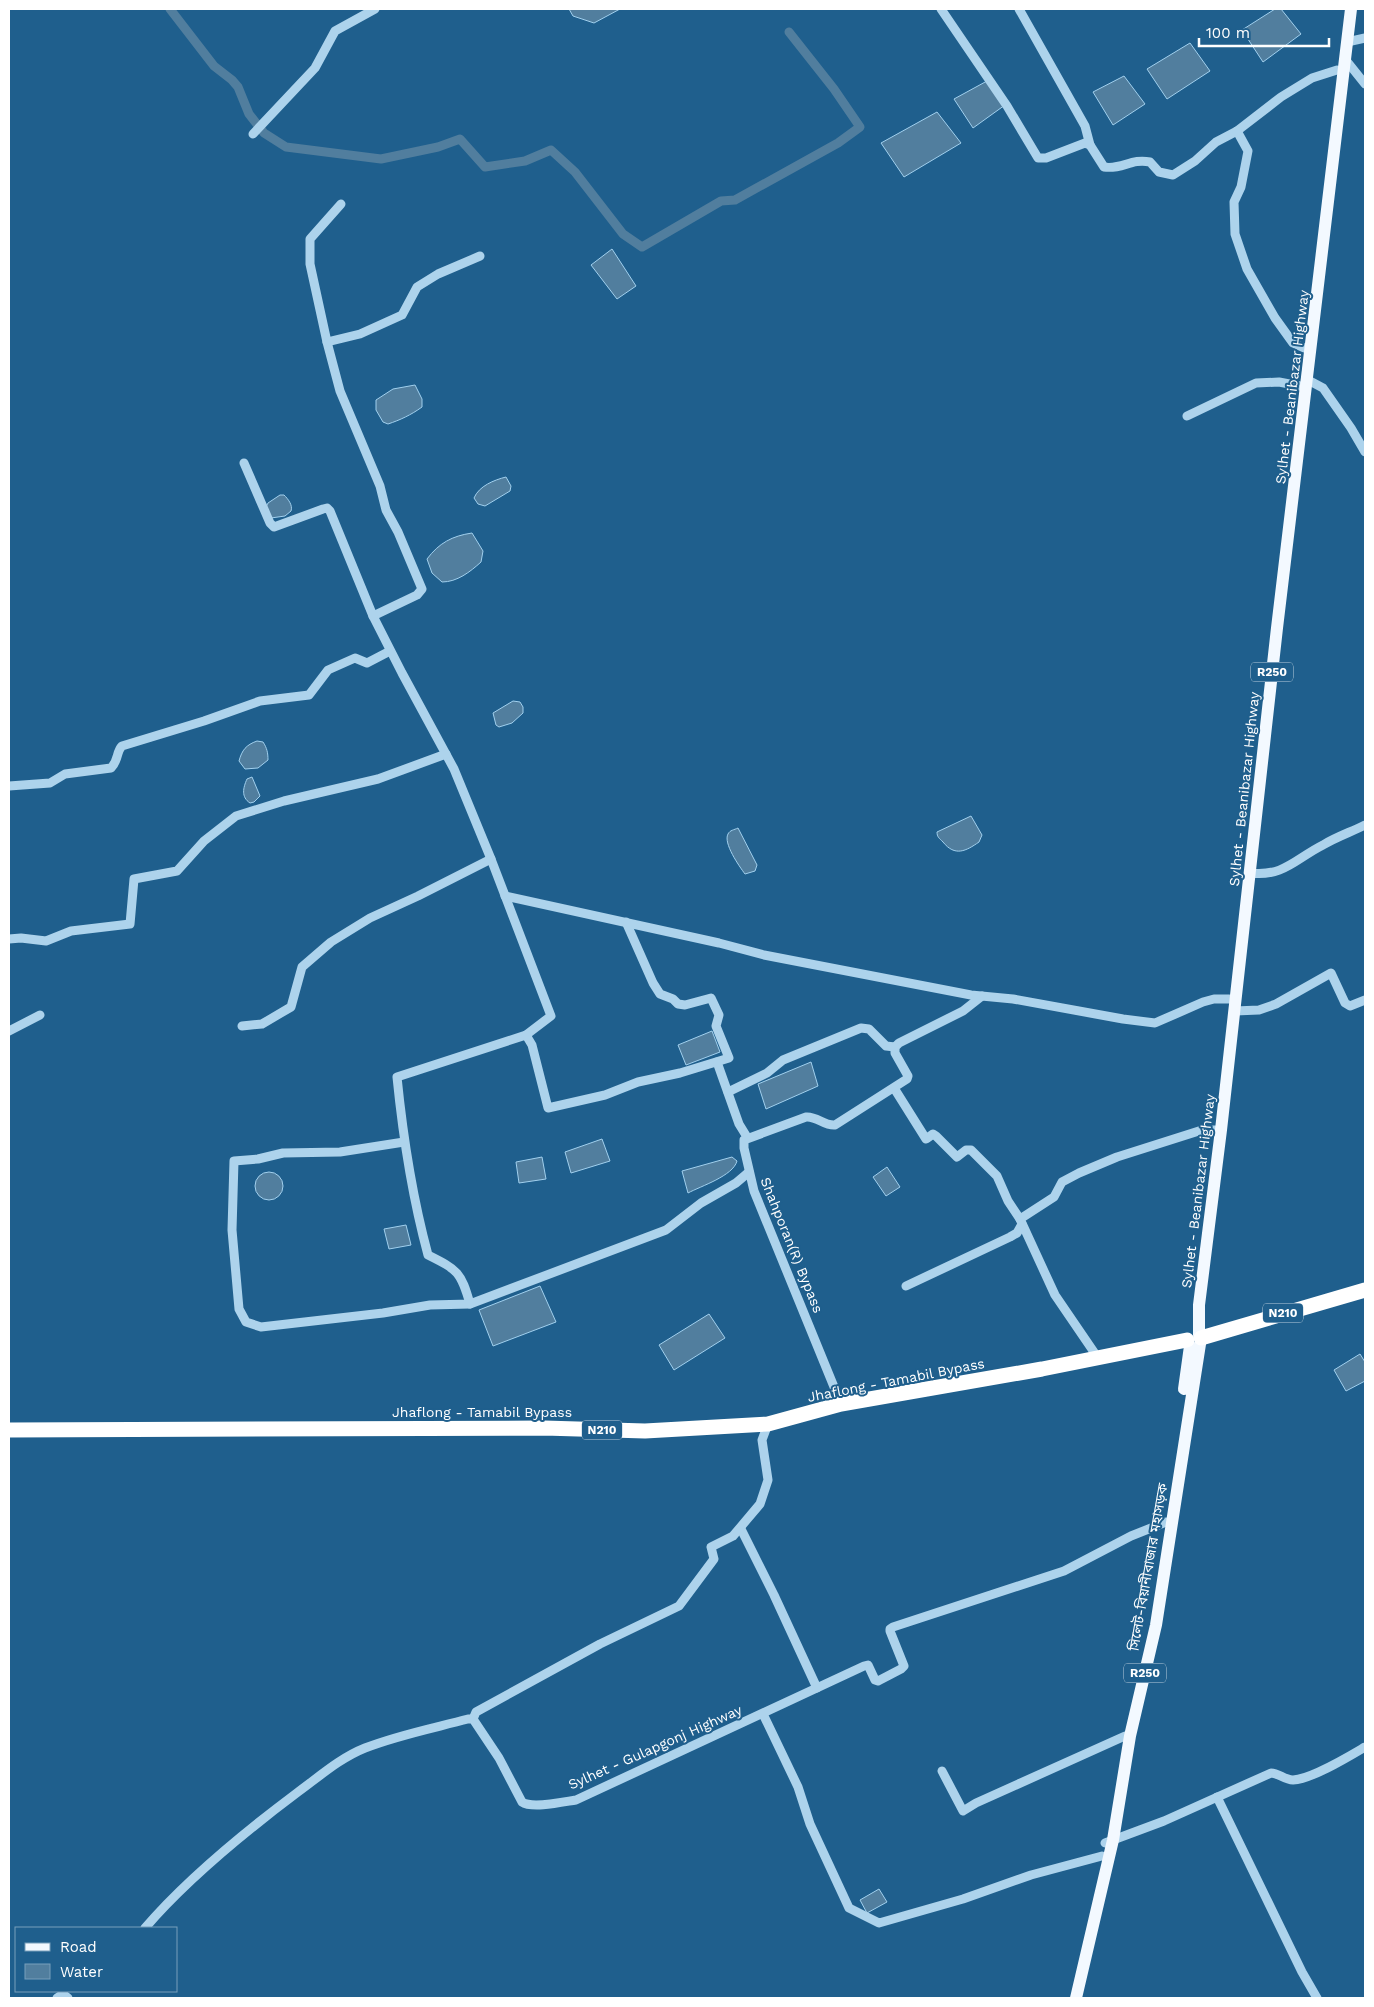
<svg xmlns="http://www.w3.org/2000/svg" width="1374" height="2007" viewBox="0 0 1374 2007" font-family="'Work Sans','Noto Sans Bengali',sans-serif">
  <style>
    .water { fill: #517e9e; stroke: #a1d0ee }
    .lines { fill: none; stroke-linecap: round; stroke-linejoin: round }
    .canal { stroke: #517e9e; stroke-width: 9 }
    .minor { stroke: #add3ec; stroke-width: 9 }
    .major { stroke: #f3f9ff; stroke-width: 12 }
    .highway { stroke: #fff; stroke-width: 15 }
    .labels { text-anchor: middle; stroke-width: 4; stroke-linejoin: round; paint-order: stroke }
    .shield { fill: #1f5f8d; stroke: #bccfdd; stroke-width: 1 }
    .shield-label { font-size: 12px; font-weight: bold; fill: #fff }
    .street-label { font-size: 14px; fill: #fff; stroke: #1f5f8d }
  </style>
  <rect width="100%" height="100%" fill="#1f5f8d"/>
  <g class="water">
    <path d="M 569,9 L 620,9 L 594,23 L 573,16 Z"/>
    <path d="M 1275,9 L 1281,9 L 1301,34 L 1263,62 L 1242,30 Z"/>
    <path d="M 1190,43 L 1210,71 L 1167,99 L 1147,69 Z"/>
    <path d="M 1124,76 L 1145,104 L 1113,125 L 1093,92 Z"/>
    <path d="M 987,81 L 1005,105 L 973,128 L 954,99 Z"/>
    <path d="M 937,112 L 961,143 L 904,177 L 881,143 Z"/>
    <path d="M 612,249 L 636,286 L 617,299 L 591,265 Z"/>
    <path d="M 415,385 L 422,399 L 422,407 C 411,415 400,420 388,424 L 383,422 L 376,410 L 376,400 L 393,389 Z"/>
    <path d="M 506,477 L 511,486 L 510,491 L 485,506 L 478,504 L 474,498 C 479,486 494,480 506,477 Z"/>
    <path d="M 280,495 L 284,495 C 288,499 293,505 291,511 L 285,516 L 271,518 L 266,507 L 268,503 Z"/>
    <path d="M 472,533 L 483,551 L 481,562 C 470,572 457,582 442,582 L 432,573 L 427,559 C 439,543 452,536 472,533 Z"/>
    <path d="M 513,701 L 520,702 L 523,707 L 523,713 L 512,723 L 499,727 L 496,725 L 493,713 Z"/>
    <path d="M 257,741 L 263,742 C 267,748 268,753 268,760 L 258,768 L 245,769 L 239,761 C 242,750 246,745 257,741 Z"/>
    <path d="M 252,777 L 260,796 L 254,802 L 250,803 C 241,797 243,788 247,779 Z"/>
    <path d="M 971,816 L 982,835 L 979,842 C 966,851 955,857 943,842 C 939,838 937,837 937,832 Z"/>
    <path d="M 738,828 L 757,865 L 755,871 L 745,874 C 739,866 723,843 728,834 C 730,830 734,830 738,828 Z"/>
    <path d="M 712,1031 L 720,1052 L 686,1065 L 678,1045 Z"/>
    <path d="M 811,1062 L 818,1086 L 766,1109 L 758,1084 Z"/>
    <path d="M 602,1139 L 610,1161 L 571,1173 L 565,1152 Z"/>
    <path d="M 542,1157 L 546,1179 L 519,1183 L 516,1162 Z"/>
    <path d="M 732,1157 L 737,1161 C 733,1176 701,1186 688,1193 L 682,1171 Z"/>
    <path d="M 887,1167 L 900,1187 L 886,1196 L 873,1177 Z"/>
    <circle cx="269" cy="1186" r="14"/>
    <path d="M 406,1225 L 411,1245 L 389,1249 L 384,1229 Z"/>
    <path d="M 540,1286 L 556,1322 L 493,1346 L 479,1310 Z"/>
    <path d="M 709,1314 L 725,1338 L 674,1370 L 659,1345 Z"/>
    <path d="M 1360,1354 L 1365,1362 L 1365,1381 L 1346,1391 L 1334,1370 Z"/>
    <path d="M 879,1889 L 887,1902 L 867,1913 L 860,1900 Z"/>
  </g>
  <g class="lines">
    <path class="canal" d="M 170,9 L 214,66 L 232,80 L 238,87 L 249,114 L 264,133 L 286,147 L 381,159 L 438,147 L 460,139 L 485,167 L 525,161 L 551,150 L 575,172 L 623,234 L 642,247 L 721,201 L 735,200 L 838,143 L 860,127 L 834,89 L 789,32"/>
    <g class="minor">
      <path d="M 941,9 L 1007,106 L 1038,158 L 1046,158 L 1085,143 L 1090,145 L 1104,167 C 1122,170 1131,158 1150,162 L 1159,172 L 1173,175 L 1195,161 L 1216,142 L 1237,131 L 1281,97 L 1312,78 L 1337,70"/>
      <path d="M 1019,9 L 1085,126 L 1090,145"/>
      <path d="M 1347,42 L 1365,38"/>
      <path d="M 1345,59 L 1365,84"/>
      <path d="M 1237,131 L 1248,151 L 1241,187 L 1234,202 L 1235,234 L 1247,269 L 1275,318 L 1293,343 L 1304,348"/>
      <path d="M 253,134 L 315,68 L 335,31 L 375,9"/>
      <path d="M 341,204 L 310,239 L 310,264 L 327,342 L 340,391 L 380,486 L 386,510 L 398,532 L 422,589 L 417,595 L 373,616"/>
      <path d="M 327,342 L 360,334 L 402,315 L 417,287 L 438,274 L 480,256"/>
      <path d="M 1308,380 L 1323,388 L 1351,428 L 1365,452"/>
      <path d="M 1187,416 L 1256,383 L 1279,382 L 1300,386"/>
      <path d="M 244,463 L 270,523 L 274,527 L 323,509 L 327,508 L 330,511 L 373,616 L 402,673 L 454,769 L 491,859 L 551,1016 L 526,1035 L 397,1077 C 403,1137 412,1196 428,1255 C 458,1270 461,1272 470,1304"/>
      <path d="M 9,786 L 50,783 L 65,774 L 111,768 C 119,760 116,752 122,746 L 204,721 L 260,701 L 309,695 L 328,670 L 355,658 L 367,663 L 390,651"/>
      <path d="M 1250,873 C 1284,877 1295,859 1323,845 C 1336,837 1351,832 1365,825"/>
      <path d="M 505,896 L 719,943 L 764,955 L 971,995 L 1013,999 L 1123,1019 L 1155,1023 L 1203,1002 L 1214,999 L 1229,999"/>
      <path d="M 9,939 L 21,938 L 46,941 L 71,931 L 130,924 L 134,879 L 177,871 L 204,841 L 236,816 L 284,801 L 378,779 L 446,754"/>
      <path d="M 1235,1011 L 1259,1010 L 1276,1004 L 1331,973 L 1345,1003 L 1350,1006 L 1365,1000"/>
      <path d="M 242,1026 L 262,1024 L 291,1007 L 302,967 L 331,942 L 370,918 L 418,896 L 491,859"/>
      <path d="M 9,1031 L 40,1015"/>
      <path d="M 526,1035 L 532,1045 L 548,1108 L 605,1095 L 638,1082 L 680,1073 L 729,1058 L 716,1026 L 719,1015 L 711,998 L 685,1005 L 678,1004 L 673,999 L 660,994 L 653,983 L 626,922"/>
      <path d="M 717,1062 L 739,1124 L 747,1137"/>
      <path d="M 894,1088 L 926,1139 L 933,1134 L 936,1136 L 957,1157 L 966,1150 L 971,1150 L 997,1176 L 1008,1201 L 1020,1219"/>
      <path d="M 728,1092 L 767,1073 L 783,1060 L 861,1028 L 869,1029 L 886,1046 L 895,1047"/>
      <path d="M 404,1142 L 340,1152 L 283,1153 L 258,1159 L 234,1161 L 232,1230 L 239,1309 L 246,1322 L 261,1327 L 383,1313 L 430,1305 L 470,1304 L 666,1230 L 701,1203 L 736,1183 L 749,1172"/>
      <path d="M 906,1286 L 1010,1237 L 1017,1233 L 1022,1224"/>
      <path d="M 1098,1358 L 1055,1295 L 1020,1219 L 1054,1197 L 1062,1182 L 1079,1173 L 1117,1157 L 1202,1130 L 1215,1130"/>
      <path d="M 841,1404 L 754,1191 L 744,1148 L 744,1140 L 806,1117 C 817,1116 824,1126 835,1125 L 907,1079 L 908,1076 L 895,1053 L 895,1047 L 899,1043 L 963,1011 L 982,996"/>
      <path d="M 741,1529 L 774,1595 L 817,1688"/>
      <path d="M 763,1714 L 798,1787 L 810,1824 L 849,1908 L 879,1923 L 963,1899 L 1031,1875 L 1102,1856"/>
      <path d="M 473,1719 L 476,1712 L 600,1644 L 679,1606 L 714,1559 L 711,1547 L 733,1536 L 760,1504 L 768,1480 L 762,1440 L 768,1424"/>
      <path d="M 942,1771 L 963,1811 L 976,1803 L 1125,1736"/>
      <path d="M 1217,1797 L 1302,1972 L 1317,1998"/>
      <path d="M 1105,1843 L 1164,1821 L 1271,1773 C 1279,1773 1284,1780 1293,1780 C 1312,1779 1348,1757 1365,1747"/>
      <path d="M 145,1928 C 187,1879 246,1831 298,1792 C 320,1776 340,1758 365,1748 C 398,1735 434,1728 468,1719 L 473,1719 L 499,1758 L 522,1802 C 532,1809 563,1802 576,1800 L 864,1666 L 868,1665 L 875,1680 L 878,1681 L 901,1669 L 904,1666 L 890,1631 L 890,1629 L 893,1627 L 1064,1571 L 1131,1536 L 1166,1522"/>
      <path d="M 57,1998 L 63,1994 L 68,1998"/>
    </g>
    <g class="major">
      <path d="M 1199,1335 L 1199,1305 L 1221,1130 L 1277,628 L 1351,9"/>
      <path d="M 1184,1389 L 1190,1346"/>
      <path d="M 1076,1998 L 1113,1840 L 1130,1736 L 1156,1625 L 1200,1344"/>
    </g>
    <g class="highway">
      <path d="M 1201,1338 L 1365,1290"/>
      <path d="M 9,1430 L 544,1428 L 645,1431 L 768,1424 L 841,1404 L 1042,1369 L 1187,1340"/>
    </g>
  </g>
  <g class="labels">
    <g class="shield">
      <rect x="1251" y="662.5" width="42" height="19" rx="4"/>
      <rect x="1263" y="1303.5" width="40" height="19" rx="4"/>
      <rect x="582" y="1420.5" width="40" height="19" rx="4"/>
      <rect x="1124" y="1663.5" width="42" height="19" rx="4"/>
    </g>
    <g class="shield-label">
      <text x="1272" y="676">R250</text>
      <text x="1283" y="1317">N210</text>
      <text x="602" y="1434">N210</text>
      <text x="1145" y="1677">R250</text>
    </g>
    <g class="street-label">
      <text transform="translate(1292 387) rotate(-83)" y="5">Sylhet - Beanibazar Highway</text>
      <text transform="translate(1244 789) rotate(-84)" y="5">Sylhet - Beanibazar Highway</text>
      <text transform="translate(1198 1191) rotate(-83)" y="5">Sylhet - Beanibazar Highway</text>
      <text transform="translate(792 1245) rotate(68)" y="5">Shahporan(R) Bypass</text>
      <text transform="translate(896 1380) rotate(-11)" y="5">Jhaflong - Tamabil Bypass</text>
      <text x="482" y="1417">Jhaflong - Tamabil Bypass</text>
      <text transform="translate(1148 1567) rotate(-80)" y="5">সিলেট-বিয়ানীবাজার মহাসড়ক</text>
      <text transform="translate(655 1747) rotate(-24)" y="5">Sylhet - Gulapgonj Highway</text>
    </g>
  </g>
  <rect width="1374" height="2007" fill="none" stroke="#ffffff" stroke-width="20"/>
  <rect x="15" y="1927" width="162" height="65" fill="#1f5f8d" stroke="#799fbb"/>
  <rect x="25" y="1943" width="25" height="8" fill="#f3f9ff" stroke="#799fbb"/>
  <text x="60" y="1952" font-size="15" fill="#ffffff">Road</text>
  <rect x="25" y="1964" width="25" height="15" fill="#517e9e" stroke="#799fbb"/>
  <text x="60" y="1977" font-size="15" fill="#ffffff">Water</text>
  <path d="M1199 38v8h130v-8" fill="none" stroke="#ffffff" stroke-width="2.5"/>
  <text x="1206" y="38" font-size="15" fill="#ffffff" stroke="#1f5f8d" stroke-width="4" paint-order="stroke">100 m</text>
</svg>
